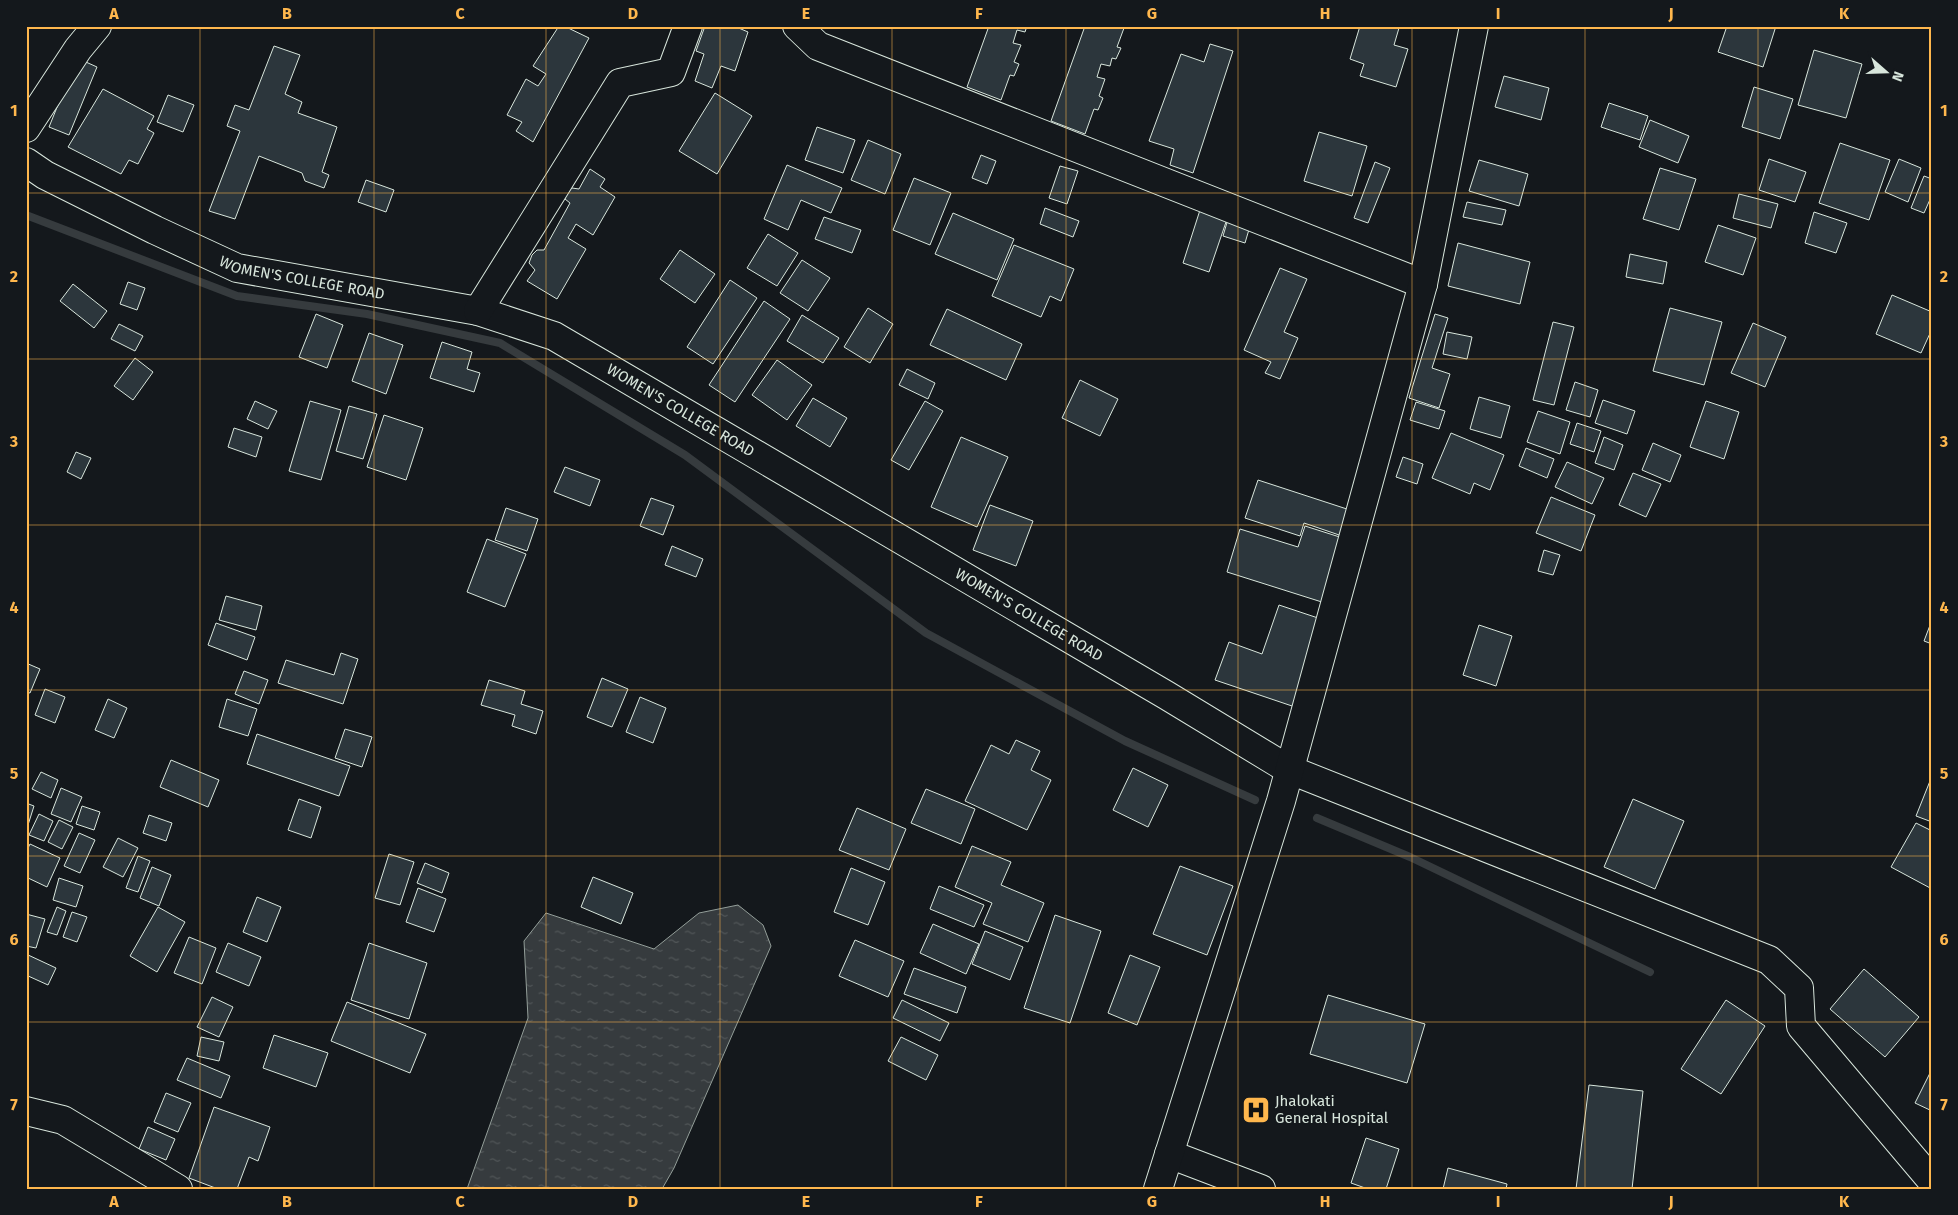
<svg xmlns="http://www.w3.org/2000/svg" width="1958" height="1215" viewBox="0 0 1958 1215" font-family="'Fira Sans',sans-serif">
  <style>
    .water { fill: url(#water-ripples); stroke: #939e99 }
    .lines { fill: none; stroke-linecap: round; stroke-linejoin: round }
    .stream { stroke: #363b3e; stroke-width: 8 }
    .building { fill: #2c363c; stroke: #d8e6dc }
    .minor-casing { stroke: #d8e6dc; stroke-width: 30 }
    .major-casing { stroke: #d8e6dc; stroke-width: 30 }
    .minor { stroke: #14181c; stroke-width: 28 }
    .major { stroke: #14181c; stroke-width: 28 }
    .grid { fill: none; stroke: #ffb74d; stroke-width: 1; stroke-opacity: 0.55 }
    .labels { text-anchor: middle; stroke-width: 4; stroke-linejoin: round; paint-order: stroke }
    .street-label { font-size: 15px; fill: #d8e6dc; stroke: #14181c }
    .poi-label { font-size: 15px; fill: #d8e6dc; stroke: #14181c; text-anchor: start }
    .neatline { fill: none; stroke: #ffb74d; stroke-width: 2 }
    .grid-label { font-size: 16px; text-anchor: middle; font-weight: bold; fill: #ffb74d }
  </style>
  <defs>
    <pattern id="water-ripples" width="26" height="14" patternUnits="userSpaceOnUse" patternTransform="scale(1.25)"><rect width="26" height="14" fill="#363b3e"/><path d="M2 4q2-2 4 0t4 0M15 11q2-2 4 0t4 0" fill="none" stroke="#525759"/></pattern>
  </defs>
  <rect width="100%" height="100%" fill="#14181c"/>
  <path class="water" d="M 738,905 L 763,925 L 771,946 L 674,1168 L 662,1189 L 467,1189 L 528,1018 L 524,941 L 546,913 L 654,949 L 699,913 Z"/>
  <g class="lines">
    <g class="stream">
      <path d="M 26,215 L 237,296 L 367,314 L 500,343 L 685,455 L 926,633 L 1125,741 L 1255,800"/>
      <path d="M 1317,818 L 1410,857 L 1650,972"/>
    </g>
  </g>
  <g class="building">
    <path d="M 559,26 L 564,26 L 589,38 L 533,142 L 516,131 L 522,122 L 507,115 L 526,79 L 538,86 L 546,74 L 533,66 Z"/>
    <path d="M 705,26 L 734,26 L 748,32 L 735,71 L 721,66 L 712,88 L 695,81 L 704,54 L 696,51 Z"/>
    <path d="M 989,26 L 1027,26 L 1025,32 L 1017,30 L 1013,43 L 1021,45 L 1014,62 L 1019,64 L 1014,76 L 1010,75 L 1001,100 L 967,87 Z"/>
    <path d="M 1085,26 L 1117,26 L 1124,28 L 1117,47 L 1121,48 L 1116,59 L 1112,58 L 1110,66 L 1101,64 L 1097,77 L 1105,79 L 1099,96 L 1103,98 L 1098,110 L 1094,109 L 1085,134 L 1051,121 Z"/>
    <path d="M 1360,26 L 1393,26 L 1399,28 L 1394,45 L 1408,49 L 1396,87 L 1360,76 L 1364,64 L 1350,59 Z"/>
    <path d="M 1727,26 L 1776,26 L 1763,67 L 1718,52 Z"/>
    <path d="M 1210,44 L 1233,51 L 1193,173 L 1170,165 L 1174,149 L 1149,141 L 1181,54 L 1204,62 Z"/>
    <path d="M 274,46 L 300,55 L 285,94 L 302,102 L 298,113 L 337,127 L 322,172 L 329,175 L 324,188 L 305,181 L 302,173 L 259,156 L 235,219 L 209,211 L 240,131 L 227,126 L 235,105 L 249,110 Z"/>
    <path d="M 1814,50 L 1862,64 L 1846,118 L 1798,105 Z"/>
    <path d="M 77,58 L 97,67 L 69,135 L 49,127 Z"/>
    <path d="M 1504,76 L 1549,88 L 1541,120 L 1495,107 Z"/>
    <path d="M 1754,87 L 1793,99 L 1780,139 L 1742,127 Z"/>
    <path d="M 103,89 L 154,116 L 147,129 L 154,133 L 138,164 L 129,160 L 121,174 L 68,147 Z"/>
    <path d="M 715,93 L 752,116 L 717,174 L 679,151 Z"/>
    <path d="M 168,95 L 194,105 L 183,132 L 157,122 Z"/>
    <path d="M 1609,103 L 1648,116 L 1640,140 L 1601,127 Z"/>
    <path d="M 1650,120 L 1689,136 L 1678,163 L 1639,147 Z"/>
    <path d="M 817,127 L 855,140 L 843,173 L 805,160 Z"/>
    <path d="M 1319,132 L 1367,146 L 1352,196 L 1304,181 Z"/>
    <path d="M 868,140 L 901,154 L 885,194 L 851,180 Z"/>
    <path d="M 1840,143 L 1890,160 L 1869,220 L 1819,203 Z"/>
    <path d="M 981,155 L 996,161 L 987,184 L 972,178 Z"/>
    <path d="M 1769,159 L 1806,172 L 1795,202 L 1759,190 Z"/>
    <path d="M 1899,159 L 1921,168 L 1908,202 L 1885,192 Z"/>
    <path d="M 1479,160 L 1528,174 L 1519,206 L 1469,191 Z"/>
    <path d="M 1375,162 L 1390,168 L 1368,223 L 1354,218 Z"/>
    <path d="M 787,165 L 842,188 L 831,213 L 801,200 L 788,230 L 764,219 Z"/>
    <path d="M 1060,166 L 1078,171 L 1067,204 L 1049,198 Z"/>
    <path d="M 1660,168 L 1696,179 L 1679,230 L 1643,219 Z"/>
    <path d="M 590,169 L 605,179 L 600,187 L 615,197 L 593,235 L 576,224 L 568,238 L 586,249 L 557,299 L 527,281 L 535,270 L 529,263 L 532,255 L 537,250 L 544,250 L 570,203 L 565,199 L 565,191 L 572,188 L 579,189 Z"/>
    <path d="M 1924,176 L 1932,179 L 1932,195 L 1924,213 L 1911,208 Z"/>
    <path d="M 914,178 L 951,193 L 930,245 L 893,230 Z"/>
    <path d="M 366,180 L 394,190 L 386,212 L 358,202 Z"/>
    <path d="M 1739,194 L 1778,204 L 1771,228 L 1733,218 Z"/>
    <path d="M 1467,202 L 1506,210 L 1502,225 L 1463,217 Z"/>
    <path d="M 1045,208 L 1079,221 L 1073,237 L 1040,224 Z"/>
    <path d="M 1200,210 L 1227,219 L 1209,272 L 1183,263 Z"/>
    <path d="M 1814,212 L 1847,223 L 1836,253 L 1805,243 Z"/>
    <path d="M 953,213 L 1014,239 L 997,280 L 935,254 Z"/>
    <path d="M 824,217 L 861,230 L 852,253 L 815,239 Z"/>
    <path d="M 1228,219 L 1250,226 L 1245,243 L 1223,236 Z"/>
    <path d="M 1718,225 L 1756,238 L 1743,275 L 1705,262 Z"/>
    <path d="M 768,234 L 798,253 L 777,286 L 747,268 Z"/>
    <path d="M 1458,243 L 1530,262 L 1520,304 L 1448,286 Z"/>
    <path d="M 1014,245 L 1074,269 L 1061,301 L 1050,296 L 1041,317 L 992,296 Z"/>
    <path d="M 680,250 L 715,274 L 695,303 L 660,279 Z"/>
    <path d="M 1630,254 L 1667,262 L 1663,284 L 1626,277 Z"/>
    <path d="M 802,260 L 830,278 L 808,311 L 780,293 Z"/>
    <path d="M 1280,268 L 1307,279 L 1284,332 L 1298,338 L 1280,379 L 1265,373 L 1271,362 L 1244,350 Z"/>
    <path d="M 730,280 L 757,298 L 713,364 L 687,347 Z"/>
    <path d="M 128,282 L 145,288 L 137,310 L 120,304 Z"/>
    <path d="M 73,284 L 107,311 L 94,328 L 60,301 Z"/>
    <path d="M 1892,295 L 1932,312 L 1932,329 L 1921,353 L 1876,334 Z"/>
    <path d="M 764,301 L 790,319 L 735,402 L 709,385 Z"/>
    <path d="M 868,308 L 893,324 L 870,363 L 844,347 Z"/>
    <path d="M 1670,308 L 1722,322 L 1704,385 L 1653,371 Z"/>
    <path d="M 947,309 L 1022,344 L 1006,380 L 930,345 Z"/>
    <path d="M 316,314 L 343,325 L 327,368 L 299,357 Z"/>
    <path d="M 1435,314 L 1448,318 L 1432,368 L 1450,374 L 1439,408 L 1409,398 Z"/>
    <path d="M 802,315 L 839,338 L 823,363 L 787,341 Z"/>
    <path d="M 1553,322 L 1574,327 L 1554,405 L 1533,400 Z"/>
    <path d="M 1753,323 L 1786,337 L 1765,387 L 1731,373 Z"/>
    <path d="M 119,324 L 143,336 L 135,351 L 111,339 Z"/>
    <path d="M 1447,332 L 1472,337 L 1467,359 L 1443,354 Z"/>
    <path d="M 369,333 L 403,345 L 386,394 L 352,381 Z"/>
    <path d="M 442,342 L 472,352 L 467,369 L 480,373 L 474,392 L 430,378 Z"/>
    <path d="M 135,358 L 153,372 L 133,400 L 114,386 Z"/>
    <path d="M 777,360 L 812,385 L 787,420 L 752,395 Z"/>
    <path d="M 907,369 L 935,383 L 928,399 L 899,385 Z"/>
    <path d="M 1080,380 L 1118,399 L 1100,436 L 1062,418 Z"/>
    <path d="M 1575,382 L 1598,390 L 1590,417 L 1566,410 Z"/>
    <path d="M 1479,397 L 1510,406 L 1501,438 L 1470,429 Z"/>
    <path d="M 813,398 L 847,418 L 830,447 L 796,426 Z"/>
    <path d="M 1603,400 L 1635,411 L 1627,434 L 1595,423 Z"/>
    <path d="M 255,401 L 277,411 L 268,429 L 247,419 Z"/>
    <path d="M 310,401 L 341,410 L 321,480 L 289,471 Z"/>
    <path d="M 925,401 L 943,411 L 909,470 L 891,460 Z"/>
    <path d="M 1706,401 L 1739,412 L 1724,459 L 1690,447 Z"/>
    <path d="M 1416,402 L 1445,411 L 1439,429 L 1410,420 Z"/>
    <path d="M 349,406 L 377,414 L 363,459 L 336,451 Z"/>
    <path d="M 1538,411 L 1570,422 L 1560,454 L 1527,442 Z"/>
    <path d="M 384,415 L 423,428 L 406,480 L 367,467 Z"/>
    <path d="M 1577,423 L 1601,431 L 1594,452 L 1570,444 Z"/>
    <path d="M 234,428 L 262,437 L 256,457 L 228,447 Z"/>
    <path d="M 1451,433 L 1504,455 L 1490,490 L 1474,483 L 1470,494 L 1432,478 Z"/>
    <path d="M 961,437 L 1008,457 L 977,527 L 931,507 Z"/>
    <path d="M 1604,437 L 1623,445 L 1614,470 L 1595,463 Z"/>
    <path d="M 1653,443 L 1681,455 L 1670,482 L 1642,470 Z"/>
    <path d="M 1526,448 L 1554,459 L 1547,478 L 1519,466 Z"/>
    <path d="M 76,452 L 91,458 L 81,479 L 67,472 Z"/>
    <path d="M 1403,457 L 1423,464 L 1417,484 L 1396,477 Z"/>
    <path d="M 1567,462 L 1604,478 L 1592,504 L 1555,487 Z"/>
    <path d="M 565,467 L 600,480 L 590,506 L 554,492 Z"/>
    <path d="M 1633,473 L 1661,484 L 1646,517 L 1619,505 Z"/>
    <path d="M 1258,480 L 1353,511 L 1345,537 L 1304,523 L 1300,536 L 1245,518 Z"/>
    <path d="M 1551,497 L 1595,515 L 1581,551 L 1536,533 Z"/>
    <path d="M 651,498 L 674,506 L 663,535 L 640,526 Z"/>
    <path d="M 990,505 L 1033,521 L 1016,566 L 973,550 Z"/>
    <path d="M 506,508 L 538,519 L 527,551 L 495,540 Z"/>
    <path d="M 1305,526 L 1346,539 L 1325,603 L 1227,572 L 1240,529 L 1298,547 Z"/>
    <path d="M 487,539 L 526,554 L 505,607 L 467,592 Z"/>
    <path d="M 672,546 L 703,559 L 696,577 L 665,565 Z"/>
    <path d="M 1544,550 L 1560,555 L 1553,575 L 1538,571 Z"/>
    <path d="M 226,596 L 262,606 L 256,630 L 219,620 Z"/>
    <path d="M 1279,605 L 1321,619 L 1295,707 L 1215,680 L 1229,642 L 1262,654 Z"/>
    <path d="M 1932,620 L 1932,644 L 1924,641 Z"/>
    <path d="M 216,623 L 255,637 L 247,660 L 208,645 Z"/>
    <path d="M 1479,625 L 1512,636 L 1496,686 L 1463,675 Z"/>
    <path d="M 341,653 L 358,659 L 343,704 L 278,683 L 286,660 L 334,675 Z"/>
    <path d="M 26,663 L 40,669 L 30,693 L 26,692 Z"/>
    <path d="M 244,671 L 268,680 L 259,704 L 235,694 Z"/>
    <path d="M 602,678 L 628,689 L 612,727 L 587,717 Z"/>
    <path d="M 489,680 L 525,691 L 521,704 L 543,711 L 536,734 L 512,726 L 515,715 L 481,705 Z"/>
    <path d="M 45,689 L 65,697 L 55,723 L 35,715 Z"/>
    <path d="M 640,697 L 666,708 L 653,743 L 626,732 Z"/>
    <path d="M 108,699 L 127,708 L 114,738 L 95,730 Z"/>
    <path d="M 227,699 L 257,709 L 248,736 L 219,727 Z"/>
    <path d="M 345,729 L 372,737 L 362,767 L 335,758 Z"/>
    <path d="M 257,734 L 350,766 L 339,796 L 247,764 Z"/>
    <path d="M 1016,740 L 1040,751 L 1031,770 L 1051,780 L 1027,830 L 965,801 L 991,745 L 1009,754 Z"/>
    <path d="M 171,760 L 219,780 L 208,807 L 160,787 Z"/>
    <path d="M 1133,768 L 1168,785 L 1148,827 L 1113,810 Z"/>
    <path d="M 41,772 L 58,780 L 51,798 L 32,789 Z"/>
    <path d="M 1932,776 L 1932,822 L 1916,816 Z"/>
    <path d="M 61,788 L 82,797 L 71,822 L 51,814 Z"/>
    <path d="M 926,789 L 975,809 L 961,844 L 911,823 Z"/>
    <path d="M 299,799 L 321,807 L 311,838 L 288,830 Z"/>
    <path d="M 1633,799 L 1684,821 L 1655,889 L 1604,867 Z"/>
    <path d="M 26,803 L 34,806 L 28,825 L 26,824 Z"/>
    <path d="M 82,806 L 100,812 L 94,830 L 76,824 Z"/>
    <path d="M 857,808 L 906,829 L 889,870 L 839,850 Z"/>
    <path d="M 39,814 L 53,821 L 44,841 L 29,835 Z"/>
    <path d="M 149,815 L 172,823 L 166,841 L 143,833 Z"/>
    <path d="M 59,820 L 73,827 L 62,849 L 48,842 Z"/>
    <path d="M 1916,823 L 1932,831 L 1932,889 L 1891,867 Z"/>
    <path d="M 79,833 L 95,840 L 80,873 L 64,866 Z"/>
    <path d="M 118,838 L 138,848 L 123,877 L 103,867 Z"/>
    <path d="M 30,844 L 60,858 L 47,887 L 26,877 L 26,852 Z"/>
    <path d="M 972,846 L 1011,862 L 1001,885 L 1044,903 L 1028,942 L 983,924 L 992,903 L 955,887 Z"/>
    <path d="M 389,854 L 414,862 L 400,905 L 375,898 Z"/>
    <path d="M 138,856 L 150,861 L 138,892 L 126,888 Z"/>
    <path d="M 425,863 L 449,873 L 442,893 L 417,883 Z"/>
    <path d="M 1180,866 L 1233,886 L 1207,955 L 1153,934 Z"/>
    <path d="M 152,867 L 171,875 L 159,906 L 140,898 Z"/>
    <path d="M 851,868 L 885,882 L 868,925 L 834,912 Z"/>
    <path d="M 593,877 L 633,893 L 621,924 L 581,907 Z"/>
    <path d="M 59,878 L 83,886 L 76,907 L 53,900 Z"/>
    <path d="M 939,886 L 984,905 L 974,927 L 930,909 Z"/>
    <path d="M 418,888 L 446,899 L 434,932 L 406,922 Z"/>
    <path d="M 257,897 L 281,907 L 267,942 L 243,932 Z"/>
    <path d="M 57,907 L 66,911 L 57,935 L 47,932 Z"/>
    <path d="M 158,907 L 185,922 L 157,972 L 130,956 Z"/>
    <path d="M 72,912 L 87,917 L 77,942 L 63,937 Z"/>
    <path d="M 26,914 L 45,919 L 36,948 L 26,946 Z"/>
    <path d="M 1055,915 L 1101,931 L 1070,1023 L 1024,1008 Z"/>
    <path d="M 933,924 L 979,944 L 966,974 L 920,953 Z"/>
    <path d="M 985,931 L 1023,947 L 1010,980 L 972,964 Z"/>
    <path d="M 189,937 L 216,948 L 202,984 L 174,973 Z"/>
    <path d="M 855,940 L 904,961 L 888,997 L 839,976 Z"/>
    <path d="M 228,943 L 261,957 L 249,986 L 216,972 Z"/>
    <path d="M 369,943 L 427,963 L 409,1019 L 351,1000 Z"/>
    <path d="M 26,954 L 56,968 L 48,985 L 26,975 Z"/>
    <path d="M 1130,955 L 1160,967 L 1137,1025 L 1108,1013 Z"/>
    <path d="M 914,968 L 966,987 L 957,1013 L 904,994 Z"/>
    <path d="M 1864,969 L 1919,1017 L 1885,1057 L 1830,1009 Z"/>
    <path d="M 1328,995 L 1425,1024 L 1407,1083 L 1310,1054 Z"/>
    <path d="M 212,997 L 233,1007 L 219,1037 L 197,1027 Z"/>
    <path d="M 902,1000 L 949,1023 L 940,1041 L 893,1018 Z"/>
    <path d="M 1726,1000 L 1765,1026 L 1721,1094 L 1681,1069 Z"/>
    <path d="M 347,1002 L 426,1034 L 410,1073 L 331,1041 Z"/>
    <path d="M 274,1035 L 328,1053 L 316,1087 L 263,1068 Z"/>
    <path d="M 201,1037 L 224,1042 L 219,1061 L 197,1056 Z"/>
    <path d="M 901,1037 L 938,1055 L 926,1080 L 888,1061 Z"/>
    <path d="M 187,1058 L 230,1076 L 221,1098 L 177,1080 Z"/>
    <path d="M 1932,1069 L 1932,1111 L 1915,1103 Z"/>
    <path d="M 1589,1085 L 1643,1091 L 1632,1189 L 1576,1189 Z"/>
    <path d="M 166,1093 L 191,1103 L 178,1132 L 154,1122 Z"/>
    <path d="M 214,1107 L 270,1127 L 258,1161 L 249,1157 L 237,1189 L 218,1189 L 189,1178 Z"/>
    <path d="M 148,1127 L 175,1139 L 166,1160 L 139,1149 Z"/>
    <path d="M 1366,1138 L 1399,1149 L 1386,1189 L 1368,1189 L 1351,1183 Z"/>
    <path d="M 1448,1168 L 1507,1184 L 1506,1189 L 1443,1189 Z"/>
  </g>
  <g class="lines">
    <g class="minor-casing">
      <g id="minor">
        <path d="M 797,26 L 818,46 L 1423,284"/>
        <path d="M 26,128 L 78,49 L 97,26"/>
        <path id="s1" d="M 26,162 L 45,175 L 155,230 L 237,268 L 478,311 L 554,336 L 1166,695 L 1288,769 L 1769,960 L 1799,988 L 1801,1026 L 1932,1181"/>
        <path d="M 478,311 L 620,83 L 671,72 L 688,26"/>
        <path d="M 26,1111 L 63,1120 L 178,1189"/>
        <path d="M 1169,1154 L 1261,1189"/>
      </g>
    </g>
    <g class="major-casing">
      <path id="major" d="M 1158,1189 L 1281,801 L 1423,284 L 1474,26"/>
    </g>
    <use href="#minor" class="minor"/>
    <use href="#major" class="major"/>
  </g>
  <path class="grid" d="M 200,26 L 200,1189M 374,26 L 374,1189M 546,26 L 546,1189M 720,26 L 720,1189M 892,26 L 892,1189M 1066,26 L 1066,1189M 1238,26 L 1238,1189M 1412,26 L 1412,1189M 1585,26 L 1585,1189M 1758,26 L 1758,1189M 26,193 L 1932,193M 26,359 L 1932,359M 26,525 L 1932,525M 26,690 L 1932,690M 26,856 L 1932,856M 26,1022 L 1932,1022"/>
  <defs>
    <g id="hospital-square" transform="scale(1.4375)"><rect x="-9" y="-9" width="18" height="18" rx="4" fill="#ffb74d" stroke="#14181c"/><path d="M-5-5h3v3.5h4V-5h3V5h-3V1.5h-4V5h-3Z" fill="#111"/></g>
  </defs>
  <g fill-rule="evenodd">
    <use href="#hospital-square" x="1256" y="1110"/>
  </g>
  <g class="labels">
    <g class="street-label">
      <text dy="5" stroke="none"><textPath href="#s1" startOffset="302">WOMEN'S COLLEGE ROAD</textPath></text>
      <text dy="5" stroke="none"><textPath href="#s1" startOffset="708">WOMEN'S COLLEGE ROAD</textPath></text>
      <text dy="5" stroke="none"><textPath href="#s1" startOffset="1112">WOMEN'S COLLEGE ROAD</textPath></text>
    </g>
    <g class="poi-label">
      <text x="1275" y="1106">Jhalokati<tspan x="1275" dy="17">General Hospital</tspan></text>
    </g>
  </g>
  <rect width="1958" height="1215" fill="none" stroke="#14181c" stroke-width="55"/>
  <g transform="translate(1886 72) rotate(110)" stroke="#14181c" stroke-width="4" paint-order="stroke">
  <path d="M0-4L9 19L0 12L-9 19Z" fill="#d8e6dc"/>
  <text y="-8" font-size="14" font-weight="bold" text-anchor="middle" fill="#d8e6dc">N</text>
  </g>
  <rect x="28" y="28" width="1902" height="1160" class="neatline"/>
  <g class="grid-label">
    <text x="114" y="19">A</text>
    <text x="287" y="19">B</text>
    <text x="460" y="19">C</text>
    <text x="633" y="19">D</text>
    <text x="806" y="19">E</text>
    <text x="979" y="19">F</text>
    <text x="1152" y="19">G</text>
    <text x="1325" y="19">H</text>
    <text x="1498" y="19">I</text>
    <text x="1671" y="19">J</text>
    <text x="1844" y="19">K</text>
    <text x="14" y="116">1</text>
    <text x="1944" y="116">1</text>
    <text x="14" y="282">2</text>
    <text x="1944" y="282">2</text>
    <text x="14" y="447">3</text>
    <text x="1944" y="447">3</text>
    <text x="14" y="613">4</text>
    <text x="1944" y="613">4</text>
    <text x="14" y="779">5</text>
    <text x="1944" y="779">5</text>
    <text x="14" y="945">6</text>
    <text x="1944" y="945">6</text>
    <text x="14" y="1110">7</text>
    <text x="1944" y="1110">7</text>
    <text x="114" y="1207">A</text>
    <text x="287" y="1207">B</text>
    <text x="460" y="1207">C</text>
    <text x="633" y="1207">D</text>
    <text x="806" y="1207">E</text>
    <text x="979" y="1207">F</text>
    <text x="1152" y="1207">G</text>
    <text x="1325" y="1207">H</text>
    <text x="1498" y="1207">I</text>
    <text x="1671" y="1207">J</text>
    <text x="1844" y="1207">K</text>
  </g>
</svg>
